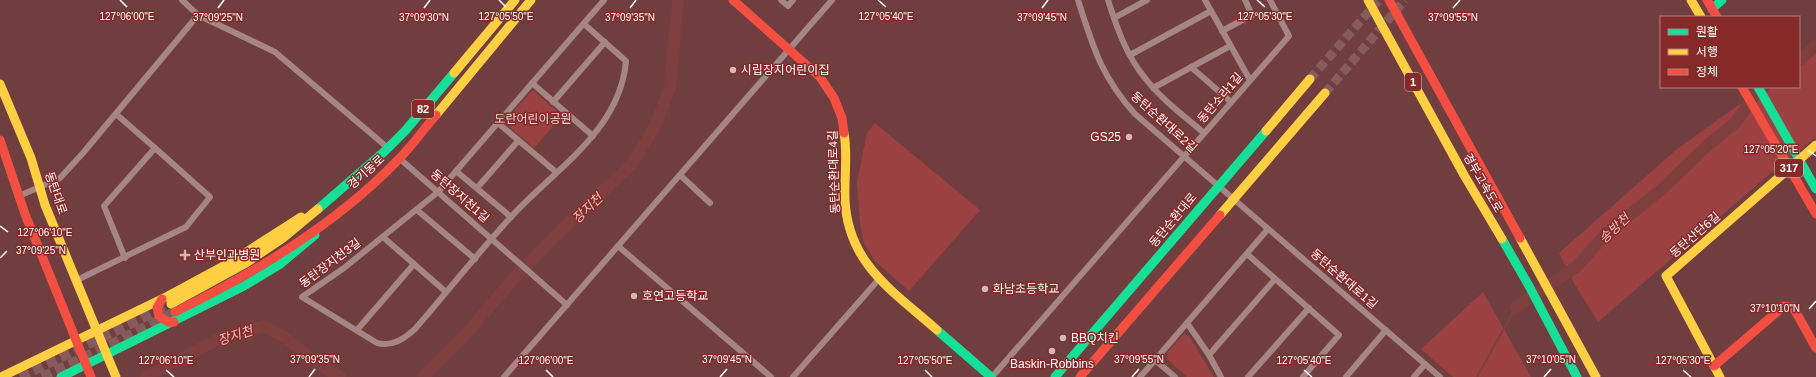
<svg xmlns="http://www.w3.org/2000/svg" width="1816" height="377" viewBox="0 0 1816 377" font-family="Helvetica,'Noto Sans KR',sans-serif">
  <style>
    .green { fill: #9c4141 }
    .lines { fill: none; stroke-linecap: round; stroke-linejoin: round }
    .stream { stroke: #7f3f3e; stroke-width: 2 }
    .river { stroke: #7f3f3e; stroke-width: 12 }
    .secondary-tunnel { stroke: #855b5b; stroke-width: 9; stroke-dasharray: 9 4.5; stroke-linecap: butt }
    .primary-tunnel { stroke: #855b5b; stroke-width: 10; stroke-dasharray: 10 5; stroke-linecap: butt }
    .street { stroke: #a68585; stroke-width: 6 }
    .fast { stroke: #16e098; stroke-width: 9 }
    .slow { stroke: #ffcf43; stroke-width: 9 }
    .jam { stroke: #f24e42; stroke-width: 9 }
    .ticks { fill: none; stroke: #fff; stroke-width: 1.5 }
    .poi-dot { fill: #cdbbbb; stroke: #852a29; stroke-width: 1.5 }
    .labels { text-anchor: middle; stroke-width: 3; stroke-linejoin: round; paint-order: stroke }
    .shield { fill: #852a29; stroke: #dabfbf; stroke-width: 1 }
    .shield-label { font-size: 11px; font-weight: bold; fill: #fff }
    .poi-label { font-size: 12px; fill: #fff; stroke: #852a29; text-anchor: start }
    .street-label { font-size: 12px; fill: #fff; stroke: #852a29 }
    .park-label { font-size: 12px; fill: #f6d7d8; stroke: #852a29 }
    .water-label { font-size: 13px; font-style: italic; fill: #eec0c0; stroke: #852a29 }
    .ticks-label { font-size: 10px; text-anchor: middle; fill: #fff; stroke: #852a29; stroke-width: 3; stroke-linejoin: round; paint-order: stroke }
  </style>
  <rect width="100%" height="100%" fill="#703e3e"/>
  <g class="green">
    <path d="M 1816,44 L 1816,137 L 1766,177 L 1598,322 L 1574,283 L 1559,253 L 1677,149 L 1764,87 L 1799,87 L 1799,58 Z"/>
    <path d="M 533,90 L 562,116 L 534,148 L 504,122 Z"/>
    <path d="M 875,123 L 980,210 L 909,291 L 875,261 L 864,243 L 860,224 L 857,182 L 867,133 Z"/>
    <path d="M 1483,292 L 1531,377 L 1453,377 L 1421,349 Z"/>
    <path d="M 1184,334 L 1189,336 L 1214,377 L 1187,377 L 1167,359 L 1167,353 Z"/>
  </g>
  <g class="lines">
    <path class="stream" d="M 1477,377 L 1516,307"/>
    <g class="river">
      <path d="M 1799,61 L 1816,45"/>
      <path d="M 1516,307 L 1576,267 L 1606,234 L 1662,189 L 1708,145 L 1736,122 L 1757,92 L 1764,87"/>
      <path d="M 146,377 L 222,337 L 264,326 L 286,338 L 315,362 L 340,377"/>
      <path d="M 423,377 L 465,335 L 518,274 L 556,235 L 632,164 L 655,126 L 670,88 L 678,0"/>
    </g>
    <g class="secondary-tunnel">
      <path d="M 1310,79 L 1379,0"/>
      <path d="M 1325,93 L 1405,0"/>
    </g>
    <g class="primary-tunnel">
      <path d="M 20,377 L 171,304"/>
      <path d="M 42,377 L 106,347 L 175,312"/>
    </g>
    <g class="street">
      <path d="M 182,0 L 198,15"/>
      <path d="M 781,0 L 788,6 L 793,0"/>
      <path d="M 1078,0 C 1093,47 1101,76 1135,114 L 1440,377"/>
      <path d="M 1108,0 C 1117,28 1126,55 1145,78 C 1161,99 1184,116 1204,133"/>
      <path d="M 1205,0 L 1250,80"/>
      <path d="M 1114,18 L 1147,0"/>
      <path d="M 584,24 L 626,61 C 620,132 553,170 510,218 C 477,254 447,292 415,329 C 404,339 392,347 377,343 L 302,297 L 344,268 L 438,192 L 604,0"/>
      <path d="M 1222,31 L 1252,15 L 1245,0"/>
      <path d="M 1130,55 L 1211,11"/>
      <path d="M 1191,67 L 1231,102"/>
      <path d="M 532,83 L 593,136"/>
      <path d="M 1153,88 L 1230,46"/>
      <path d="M 553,102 L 605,42"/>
      <path d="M 116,114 L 155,148"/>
      <path d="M 498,123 L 556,172"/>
      <path d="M 399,158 L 567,305"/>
      <path d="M 456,171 L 511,217"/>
      <path d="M 680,175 L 710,203"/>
      <path d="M 477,188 L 518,141"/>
      <path d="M 19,196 L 60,178 L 83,153 L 198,15 L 275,52 L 388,148"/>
      <path d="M 417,210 L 475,259"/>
      <path d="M 383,237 L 446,292"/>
      <path d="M 618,246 L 771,377"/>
      <path d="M 1247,254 L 1339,335 L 1303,377"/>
      <path d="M 77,280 L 186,227 L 210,197 L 155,148 L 104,206 L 125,258"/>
      <path d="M 1187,323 L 1209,355"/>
      <path d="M 357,330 L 414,264"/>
      <path d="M 504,377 L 832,0"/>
      <path d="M 793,377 L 879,279"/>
      <path d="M 992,377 L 1289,36 L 1270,0"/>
      <path d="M 1140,377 L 1155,360"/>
      <path d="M 1175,377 L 1155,360 L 1268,229"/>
      <path d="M 1221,377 L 1209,355 L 1275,279"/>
      <path d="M 1248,377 L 1309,308"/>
      <path d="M 1346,377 L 1386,330"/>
      <path d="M 1414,377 L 1425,364"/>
    </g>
    <g class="fast">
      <path d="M 1712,9 L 1722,0"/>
      <path d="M 1758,87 L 1816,189"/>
      <path d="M 318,209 L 385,151 L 405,131 L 454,73"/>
      <path d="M 1502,239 L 1529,286 L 1577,377"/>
      <path d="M 937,330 L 991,377"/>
      <path d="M 61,377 L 244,286 L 279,265 L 315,235"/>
      <path d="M 1055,377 L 1266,131"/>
    </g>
    <g class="slow">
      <path d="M 1368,0 L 1464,175 L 1502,239"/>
      <path d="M 1691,0 L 1701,17"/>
      <path d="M 454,73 L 515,0"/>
      <path d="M 0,84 L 31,158 L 45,205 L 116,377"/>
      <path d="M 436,115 L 531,0"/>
      <path d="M 1266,131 L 1310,79"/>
      <path d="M 844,133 C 848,155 844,178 845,200 C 848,264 893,291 937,330"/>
      <path d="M 1220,215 L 1325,93"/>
      <path d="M 1520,238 L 1596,377"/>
      <path d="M 171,304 L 246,263 L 283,238 L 318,209"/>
      <path d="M 1,377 L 168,296 L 231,262 L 301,217"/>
      <path d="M 1720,377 L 1666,276 L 1816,145"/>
    </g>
    <g class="jam">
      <path d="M 733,0 L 820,77 L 834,98 L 842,118 L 844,133"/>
      <path d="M 1389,0 L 1520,238"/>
      <path d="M 1707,0 L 1717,17"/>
      <path d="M 1742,87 L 1816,214"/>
      <path d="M 0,140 L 25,214 L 91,377"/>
      <path d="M 162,299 L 157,308 L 159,316 L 168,322 L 174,322"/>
      <path d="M 175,312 C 256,272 335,225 398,160 C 412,146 423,130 436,115"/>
      <path d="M 1714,366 L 1784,306 L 1793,307 L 1816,348"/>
      <path d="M 1080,377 L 1220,215"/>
    </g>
  </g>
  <path class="ticks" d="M 120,0 L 127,7M 499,0 L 506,7M 878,0 L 886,7M 1257,0 L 1265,7M 218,8 L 224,0M 424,8 L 430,0M 630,8 L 636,0M 1042,8 L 1048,0M 1453,8 L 1460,0M 1808,150 L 1816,156M 0,226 L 8,232M 0,258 L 7,251M 1809,309 L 1816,301M 166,370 L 174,377M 546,370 L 553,377M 925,370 L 932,377M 1304,370 L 1312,377M 1683,370 L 1691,377M 309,377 L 315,369M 720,377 L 727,369M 1132,377 L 1139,369M 1544,377 L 1551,369"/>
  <g class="poi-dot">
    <circle cx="733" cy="70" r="4"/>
    <circle cx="1129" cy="137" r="4"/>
    <path d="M183 249h4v4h4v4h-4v4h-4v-4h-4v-4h4z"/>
    <circle cx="985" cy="289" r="4"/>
    <circle cx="634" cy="296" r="4"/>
    <circle cx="1063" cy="338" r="4"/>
    <circle cx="1052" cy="351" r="4"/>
  </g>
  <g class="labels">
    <g class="shield">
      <rect x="1405" y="73" width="16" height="18" rx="3"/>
      <rect x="412" y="100" width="22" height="18" rx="3"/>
      <rect x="1775" y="159" width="28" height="18" rx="3"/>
    </g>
    <g class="shield-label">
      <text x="1413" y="86">1</text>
      <text x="423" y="113">82</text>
      <text x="1789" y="172">317</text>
    </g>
    <g class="poi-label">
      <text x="741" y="74">시립장지어린이집</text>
      <text x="1121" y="141" text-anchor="end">GS25</text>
      <text x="194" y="259">산부인과병원</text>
      <text x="993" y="293">화남초등학교</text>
      <text x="642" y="300">호연고등학교</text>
      <text x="1071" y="342">BBQ치킨</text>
      <text x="1052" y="368" text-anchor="middle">Baskin-Robbins</text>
    </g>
    <g class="street-label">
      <text transform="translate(1220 98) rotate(-49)" y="4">동탄소라1길</text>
      <text transform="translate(1164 122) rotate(42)" y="4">동탄순환대로2길</text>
      <text transform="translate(366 172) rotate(-42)" y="4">경기동로</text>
      <text transform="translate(834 172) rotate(-92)" y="4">동탄순환대로4길</text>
      <text transform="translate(1483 183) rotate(60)" y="4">경부고속도로</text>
      <text transform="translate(56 193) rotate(71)" y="4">동탄대로</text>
      <text transform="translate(460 196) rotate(41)" y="4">동탄장지천1길</text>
      <text transform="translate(1173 220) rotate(-50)" y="4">동탄순환대로</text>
      <text transform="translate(1695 235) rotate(-41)" y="4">동탄산단6길</text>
      <text transform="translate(330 263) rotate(-37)" y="4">동탄장지천3길</text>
      <text transform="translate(1344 279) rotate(41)" y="4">동탄순환대로1길</text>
    </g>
    <g class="park-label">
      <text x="533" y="123">도란어린이공원</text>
    </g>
    <g class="water-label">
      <text transform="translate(587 208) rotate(-44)" y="5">장지천</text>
      <text transform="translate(1614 228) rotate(-43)" y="5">송방천</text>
      <text transform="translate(235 335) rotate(-18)" y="5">장지천</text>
    </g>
  </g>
  <g class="ticks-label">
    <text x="127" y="20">127°06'00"E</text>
    <text x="506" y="20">127°05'50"E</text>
    <text x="886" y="20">127°05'40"E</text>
    <text x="1265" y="20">127°05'30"E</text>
    <text x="218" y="21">37°09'25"N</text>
    <text x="424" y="21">37°09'30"N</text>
    <text x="630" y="21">37°09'35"N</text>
    <text x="1042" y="21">37°09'45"N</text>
    <text x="1453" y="21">37°09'55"N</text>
    <text x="1771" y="153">127°05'20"E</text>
    <text x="45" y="236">127°06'10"E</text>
    <text x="41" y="254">37°09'25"N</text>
    <text x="1775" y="312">37°10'10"N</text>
    <text x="315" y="363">37°09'35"N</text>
    <text x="727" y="363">37°09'45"N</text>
    <text x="1139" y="363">37°09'55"N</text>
    <text x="1551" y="363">37°10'05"N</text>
    <text x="166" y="364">127°06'10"E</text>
    <text x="546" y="364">127°06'00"E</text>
    <text x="925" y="364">127°05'50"E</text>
    <text x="1304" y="364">127°05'40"E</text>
    <text x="1683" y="364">127°05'30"E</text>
  </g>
  <rect x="1660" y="16" width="140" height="72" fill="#852a29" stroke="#b67f7f"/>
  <rect x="1668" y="29" width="20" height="6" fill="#16e098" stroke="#b67f7f"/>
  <text x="1696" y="36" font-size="12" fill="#ffffff">원활</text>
  <rect x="1668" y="49" width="20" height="6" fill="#ffcf43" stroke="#b67f7f"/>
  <text x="1696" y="56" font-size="12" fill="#ffffff">서행</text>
  <rect x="1668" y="69" width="20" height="6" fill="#f24e42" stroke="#b67f7f"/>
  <text x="1696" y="76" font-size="12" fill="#ffffff">정체</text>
</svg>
